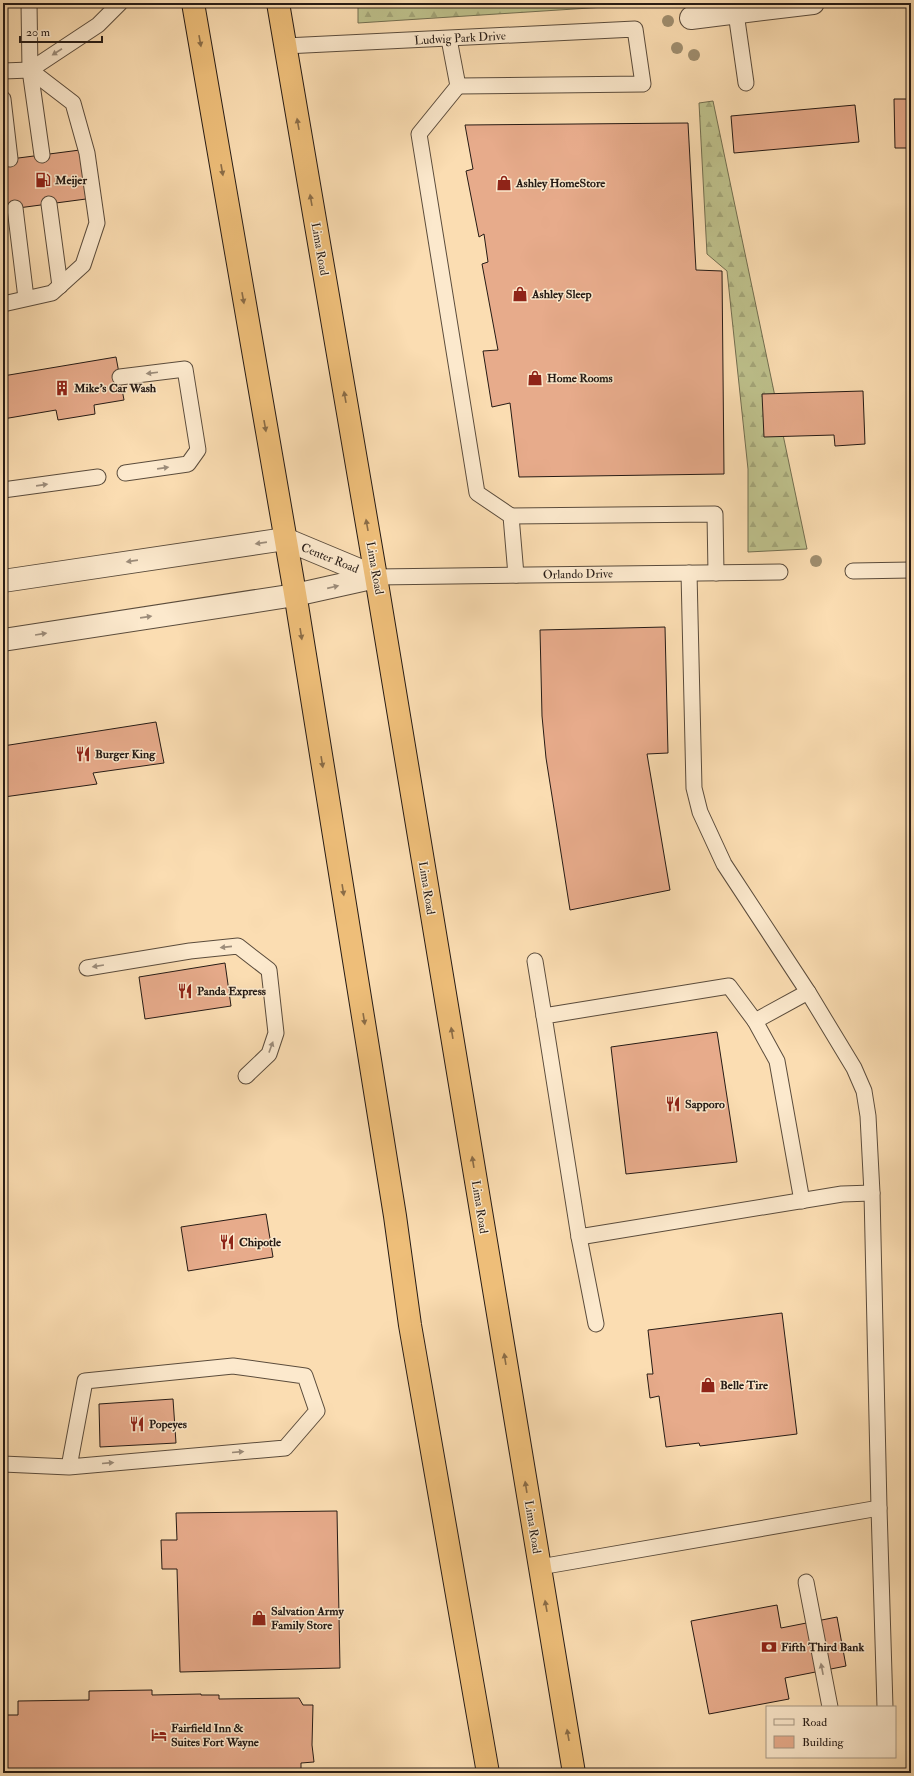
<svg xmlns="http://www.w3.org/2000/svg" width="914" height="1776" viewBox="0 0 914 1776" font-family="'IM FELL Double Pica',serif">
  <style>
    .forest { fill: url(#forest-firs); stroke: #726e50 }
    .building { fill: #e7ab8b; stroke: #261b15 }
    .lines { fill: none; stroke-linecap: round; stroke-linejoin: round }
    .service-casing { stroke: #5b4c3c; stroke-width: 17 }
    .minor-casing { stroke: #5b4c3c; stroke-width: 24 }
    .tertiary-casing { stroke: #5b4c3c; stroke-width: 24 }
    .trunk-casing { stroke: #261b15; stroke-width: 24 }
    .service { stroke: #fce9cd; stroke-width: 15 }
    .minor { stroke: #fce9cd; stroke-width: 22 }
    .tertiary { stroke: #fce9cd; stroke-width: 22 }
    .trunk { stroke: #eebe79; stroke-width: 22 }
    .tree { fill: #9f8e6f }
    .oneway { fill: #8a6c47 }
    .oneway2 { fill: #9c8c7a }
    .labels { text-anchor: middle; stroke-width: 3; stroke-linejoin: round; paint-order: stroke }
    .street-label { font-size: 12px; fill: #261b15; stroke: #fce9cd }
    .poi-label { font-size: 12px; font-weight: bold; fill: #261b15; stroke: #fce9cd; text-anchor: start }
  </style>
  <defs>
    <pattern id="forest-firs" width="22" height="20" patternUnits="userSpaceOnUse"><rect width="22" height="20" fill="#bec18c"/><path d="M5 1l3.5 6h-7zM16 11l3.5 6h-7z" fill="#a3a578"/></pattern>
  </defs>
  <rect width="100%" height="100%" fill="#fbddb2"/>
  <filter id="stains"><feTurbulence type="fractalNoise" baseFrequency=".005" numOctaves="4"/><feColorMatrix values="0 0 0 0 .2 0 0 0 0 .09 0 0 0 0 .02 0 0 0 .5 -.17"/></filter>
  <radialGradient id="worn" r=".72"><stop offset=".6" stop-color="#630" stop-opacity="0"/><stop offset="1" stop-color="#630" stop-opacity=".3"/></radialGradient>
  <g class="forest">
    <path d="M 358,3 L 636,3 L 636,5 L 358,23 Z"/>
    <path d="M 713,101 L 807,549 L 748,552 L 748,469 L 727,271 L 707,254 L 699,103 Z"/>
  </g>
  <g class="building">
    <path d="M 894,99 L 911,99 L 911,148 L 895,148 Z"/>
    <path d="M 855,105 L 859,142 L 734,153 L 731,116 Z"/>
    <path d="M 688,123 L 696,270 L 722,271 L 724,474 L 519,477 L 510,403 L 492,407 L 483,351 L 498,350 L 482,264 L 488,262 L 484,234 L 479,237 L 466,171 L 473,169 L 465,125 Z"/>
    <path d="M 80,150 L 86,199 L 3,210 L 3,160 Z"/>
    <path d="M 116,357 L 124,400 L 94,405 L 95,414 L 58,420 L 56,410 L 3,419 L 3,376 Z"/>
    <path d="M 863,391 L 865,444 L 835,446 L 834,435 L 764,437 L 762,394 Z"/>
    <path d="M 908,397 L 911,397 L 911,440 L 910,440 Z"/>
    <path d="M 665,627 L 668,753 L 647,754 L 670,890 L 570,910 L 546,758 L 542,716 L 540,630 Z"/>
    <path d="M 156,722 L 164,763 L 93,773 L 97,784 L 4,797 L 3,746 Z"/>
    <path d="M 225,963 L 231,1006 L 145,1019 L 139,977 Z"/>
    <path d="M 717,1032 L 737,1162 L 626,1174 L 611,1047 Z"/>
    <path d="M 266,1214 L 273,1257 L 188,1271 L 181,1227 Z"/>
    <path d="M 782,1313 L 797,1434 L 700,1446 L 699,1443 L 666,1447 L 659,1396 L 650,1398 L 647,1374 L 653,1374 L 648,1330 Z"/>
    <path d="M 173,1399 L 176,1443 L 100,1447 L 99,1404 Z"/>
    <path d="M 337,1511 L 340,1668 L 180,1672 L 177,1569 L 162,1569 L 161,1540 L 177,1540 L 176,1513 Z"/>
    <path d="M 777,1605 L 781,1628 L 837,1617 L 846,1666 L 785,1678 L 789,1699 L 709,1714 L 691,1621 Z"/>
    <path d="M 152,1690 L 152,1695 L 201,1694 L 201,1695 L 219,1695 L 219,1699 L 299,1698 L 303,1705 L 313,1705 L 312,1745 L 314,1762 L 301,1763 L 301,1771 L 286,1773 L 20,1773 L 20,1769 L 6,1769 L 6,1715 L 18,1715 L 18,1701 L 89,1700 L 89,1691 Z"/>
  </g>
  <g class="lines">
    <g class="service-casing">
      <g id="service">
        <path d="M 29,3 L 30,70 L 42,155"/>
        <path d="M 736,13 L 746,83"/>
        <path d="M 449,39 L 458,86 L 419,134 L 477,493 L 511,516 L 516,575"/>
        <path d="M 285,46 L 635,29 L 643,84 L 458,86"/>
        <path d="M 3,71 L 30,70 L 98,25 L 120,3"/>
        <path d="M 3,99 L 10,159"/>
        <path d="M 49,204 L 60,286"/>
        <path d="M 15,208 L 26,298"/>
        <path d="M 3,304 L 52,293 L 83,265 L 97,223 L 87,153 L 73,103 L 30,70"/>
        <path d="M 120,377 L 185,369 L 198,450 L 188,464 L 125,473"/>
        <path d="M 3,490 L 98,477"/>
        <path d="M 511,516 L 715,514 L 716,573"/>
        <path d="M 853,571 L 911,570"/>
        <path d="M 376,577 L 780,572"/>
        <path d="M 535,961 L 544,1016"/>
        <path d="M 87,968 L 190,951 L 238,946 L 269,970 L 276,1033 L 269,1054 L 246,1076"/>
        <path d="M 808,992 L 755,1021 L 729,986 L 544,1016 L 579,1237 L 842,1194 L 872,1193"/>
        <path d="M 755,1021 L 777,1061 L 802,1201"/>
        <path d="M 579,1237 L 596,1324"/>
        <path d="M 3,1464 L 69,1467 L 285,1448 L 317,1411 L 305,1376 L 233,1366 L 85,1381 L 69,1467"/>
        <path d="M 879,1508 L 885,1707"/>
        <path d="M 540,1567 L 879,1508 L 872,1193 L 868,1116 L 864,1091 L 854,1068 L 808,992 L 724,864 L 700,812 L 694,788 L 689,573"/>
        <path d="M 806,1582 L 830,1707"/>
      </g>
    </g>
    <g class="minor-casing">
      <path id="minor" d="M 691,18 L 813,3"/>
    </g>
    <g class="tertiary-casing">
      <g id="tertiary">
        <path d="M 3,581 L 285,539 L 376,577"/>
        <path d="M 3,640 L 295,595 L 376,577"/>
      </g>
    </g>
    <g class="trunk-casing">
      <g id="trunk">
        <path d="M 193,3 L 297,605 L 395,1216 L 410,1325 L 488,1773"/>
        <path d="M 278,3 L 376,577 L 574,1773"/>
      </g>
    </g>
    <use href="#service" class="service"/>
    <use href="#minor" class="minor"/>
    <use href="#tertiary" class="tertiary"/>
    <use href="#trunk" class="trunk"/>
  </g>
  <g class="tree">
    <circle cx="668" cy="21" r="6"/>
    <circle cx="677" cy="48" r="6"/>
    <circle cx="694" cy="55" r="6"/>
    <circle cx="816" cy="561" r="6"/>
  </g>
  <defs><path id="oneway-solid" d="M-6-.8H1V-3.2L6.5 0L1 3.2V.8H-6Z"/></defs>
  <g class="oneway">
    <use href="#oneway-solid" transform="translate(200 41) rotate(80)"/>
    <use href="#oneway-solid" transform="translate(298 124) rotate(-100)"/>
    <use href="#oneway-solid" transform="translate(222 170) rotate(80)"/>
    <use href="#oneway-solid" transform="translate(311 200) rotate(-100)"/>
    <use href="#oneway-solid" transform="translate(243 298) rotate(80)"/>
    <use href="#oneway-solid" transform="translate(345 397) rotate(-100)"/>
    <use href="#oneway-solid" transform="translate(265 426) rotate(80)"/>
    <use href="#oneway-solid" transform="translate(367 525) rotate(-100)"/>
    <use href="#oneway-solid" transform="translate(301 634) rotate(81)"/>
    <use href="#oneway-solid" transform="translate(322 762) rotate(81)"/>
    <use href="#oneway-solid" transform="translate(343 890) rotate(81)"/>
    <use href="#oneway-solid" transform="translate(364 1019) rotate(81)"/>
    <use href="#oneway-solid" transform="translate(452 1033) rotate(-99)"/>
    <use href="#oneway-solid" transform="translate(473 1162) rotate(-99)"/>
    <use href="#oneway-solid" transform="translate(505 1359) rotate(-99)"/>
    <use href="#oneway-solid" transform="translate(526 1487) rotate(-99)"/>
    <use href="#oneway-solid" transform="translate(546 1606) rotate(-100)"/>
    <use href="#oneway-solid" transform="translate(568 1735) rotate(-100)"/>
  </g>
  <g class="oneway2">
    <use href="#oneway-solid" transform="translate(57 52) rotate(147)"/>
    <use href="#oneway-solid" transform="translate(152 373) rotate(173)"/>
    <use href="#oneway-solid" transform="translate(163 468) rotate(-8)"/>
    <use href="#oneway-solid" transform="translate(42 485) rotate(-8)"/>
    <use href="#oneway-solid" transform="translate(261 543) rotate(172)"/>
    <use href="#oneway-solid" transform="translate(132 561) rotate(172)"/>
    <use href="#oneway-solid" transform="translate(333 587) rotate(-13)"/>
    <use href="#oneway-solid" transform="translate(146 617) rotate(-8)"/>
    <use href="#oneway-solid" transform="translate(41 634) rotate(-9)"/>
    <use href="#oneway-solid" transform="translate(226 947) rotate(174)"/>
    <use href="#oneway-solid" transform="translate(98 966) rotate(171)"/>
    <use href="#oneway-solid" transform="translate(271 1047) rotate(-70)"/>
    <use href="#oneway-solid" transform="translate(238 1452) rotate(-5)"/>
    <use href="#oneway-solid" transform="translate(108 1463) rotate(-5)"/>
    <use href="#oneway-solid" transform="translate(822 1669) rotate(-101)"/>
  </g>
  <defs>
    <g id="fuel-bare" transform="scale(1.2)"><path d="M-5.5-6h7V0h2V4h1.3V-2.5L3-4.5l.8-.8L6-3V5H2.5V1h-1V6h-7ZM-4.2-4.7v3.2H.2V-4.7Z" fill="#8f2418" stroke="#fce9cd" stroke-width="2.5" paint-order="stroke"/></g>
    <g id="shop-bare" transform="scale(1.2)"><path d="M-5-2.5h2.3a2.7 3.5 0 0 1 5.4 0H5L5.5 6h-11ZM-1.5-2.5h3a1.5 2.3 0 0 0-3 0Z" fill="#8f2418" stroke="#fce9cd" stroke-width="2.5" paint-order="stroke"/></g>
    <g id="building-bare" transform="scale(1.2)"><path d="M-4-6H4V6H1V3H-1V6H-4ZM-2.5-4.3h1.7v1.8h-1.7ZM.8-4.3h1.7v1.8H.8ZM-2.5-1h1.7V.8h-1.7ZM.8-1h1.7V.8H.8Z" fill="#8f2418" stroke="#fce9cd" stroke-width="2.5" paint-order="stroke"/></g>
    <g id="restaurant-bare" transform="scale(1.2)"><path d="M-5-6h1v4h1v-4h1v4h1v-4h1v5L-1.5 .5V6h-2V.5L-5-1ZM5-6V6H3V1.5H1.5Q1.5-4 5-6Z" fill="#8f2418" stroke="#fce9cd" stroke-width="2.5" paint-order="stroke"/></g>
    <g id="bank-bare" transform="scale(1.2)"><path d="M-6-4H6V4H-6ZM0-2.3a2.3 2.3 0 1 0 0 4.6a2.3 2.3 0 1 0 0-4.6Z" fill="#8f2418" stroke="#fce9cd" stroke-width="2.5" paint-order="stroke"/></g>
    <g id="hotel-bare" transform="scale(1.2)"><path d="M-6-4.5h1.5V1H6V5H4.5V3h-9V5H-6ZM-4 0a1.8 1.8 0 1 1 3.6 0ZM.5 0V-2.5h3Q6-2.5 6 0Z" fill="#8f2418" stroke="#fce9cd" stroke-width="2.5" paint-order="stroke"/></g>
  </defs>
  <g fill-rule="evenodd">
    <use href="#fuel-bare" x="43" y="180"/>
    <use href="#shop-bare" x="504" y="183"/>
    <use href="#shop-bare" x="520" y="294"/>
    <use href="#shop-bare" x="535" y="378"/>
    <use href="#building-bare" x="62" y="388"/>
    <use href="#restaurant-bare" x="83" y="754"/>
    <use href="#restaurant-bare" x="185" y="991"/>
    <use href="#restaurant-bare" x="673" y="1104"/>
    <use href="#restaurant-bare" x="227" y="1242"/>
    <use href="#shop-bare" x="708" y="1385"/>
    <use href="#restaurant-bare" x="137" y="1424"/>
    <use href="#shop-bare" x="259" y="1618"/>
    <use href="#bank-bare" x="769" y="1647"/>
    <use href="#hotel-bare" x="159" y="1735"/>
  </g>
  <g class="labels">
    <g class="street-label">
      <text transform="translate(460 38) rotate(-3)" y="4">Ludwig Park Drive</text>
      <text transform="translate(320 249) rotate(80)" y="4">Lima Road</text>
      <text transform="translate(330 558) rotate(22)" y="4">Center Road</text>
      <text transform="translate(375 568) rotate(80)" y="4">Lima Road</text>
      <text transform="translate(578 574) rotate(-1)" y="4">Orlando Drive</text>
      <text transform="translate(427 888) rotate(81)" y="4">Lima Road</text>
      <text transform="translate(480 1207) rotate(81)" y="4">Lima Road</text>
      <text transform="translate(533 1527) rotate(81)" y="4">Lima Road</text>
    </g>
    <g class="poi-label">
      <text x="55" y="184">Meijer</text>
      <text x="516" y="187">Ashley HomeStore</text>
      <text x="532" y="298">Ashley Sleep</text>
      <text x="547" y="382">Home Rooms</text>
      <text x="74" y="392">Mike's Car Wash</text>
      <text x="95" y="758">Burger King</text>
      <text x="197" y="995">Panda Express</text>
      <text x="685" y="1108">Sapporo</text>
      <text x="239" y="1246">Chipotle</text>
      <text x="720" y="1389">Belle Tire</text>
      <text x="149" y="1428">Popeyes</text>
      <text x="271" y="1615">Salvation Army<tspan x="271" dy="14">Family Store</tspan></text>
      <text x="781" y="1651">Fifth Third Bank</text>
      <text x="171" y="1732">Fairfield Inn &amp;<tspan x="171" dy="14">Suites Fort Wayne</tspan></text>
    </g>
  </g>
  <rect width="914" height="1776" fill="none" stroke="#fbddb2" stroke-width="16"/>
  <rect x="4" y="4" width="906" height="1768" fill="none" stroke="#261b15" stroke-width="2"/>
  <rect x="8" y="8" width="898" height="1760" fill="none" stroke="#261b15"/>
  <rect x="766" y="1706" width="130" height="52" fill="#fce9cd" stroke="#a69783"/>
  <rect x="774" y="1719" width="20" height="6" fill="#fce9cd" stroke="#a69783"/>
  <text x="802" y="1726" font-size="12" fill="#261b15">Road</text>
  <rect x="774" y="1736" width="20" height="12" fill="#e7ab8b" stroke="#a69783"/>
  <text x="802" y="1746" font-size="12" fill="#261b15">Building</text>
  <path d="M20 36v6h82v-6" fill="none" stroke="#261b15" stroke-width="2"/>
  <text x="26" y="36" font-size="12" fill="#261b15" stroke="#fce9cd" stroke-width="3" paint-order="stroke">20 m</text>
  <rect width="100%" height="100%" filter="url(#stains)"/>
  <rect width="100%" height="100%" fill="url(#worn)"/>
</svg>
